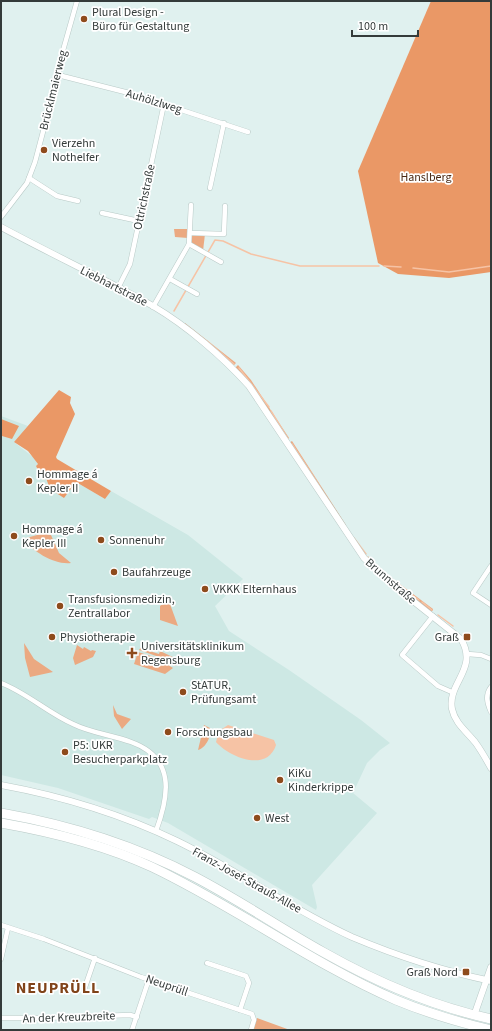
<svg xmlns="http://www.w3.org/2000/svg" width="492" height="1031" viewBox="0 0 492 1031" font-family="'Source Sans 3',sans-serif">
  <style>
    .built { fill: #cde8e4 }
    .green { fill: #eba981 }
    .forest { fill: #ea9866 }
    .water { fill: #f6c3a5 }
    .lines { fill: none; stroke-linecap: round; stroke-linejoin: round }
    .stream { stroke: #f6c3a5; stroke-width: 1.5 }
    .minor-casing { stroke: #b9cac7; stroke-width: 5.5 }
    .tertiary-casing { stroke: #b9cac7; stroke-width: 7 }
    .motorway-casing { stroke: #b9cac7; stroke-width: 10 }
    .minor { stroke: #fff; stroke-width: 4.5 }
    .tertiary { stroke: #fff; stroke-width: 6 }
    .motorway { stroke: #fff; stroke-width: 9 }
    .poi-dot { fill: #8e4b1c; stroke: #fff; stroke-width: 1.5 }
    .labels { text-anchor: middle; stroke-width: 3.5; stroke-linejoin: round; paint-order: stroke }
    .poi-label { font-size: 12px; fill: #343b3a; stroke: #fff; text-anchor: start }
    .street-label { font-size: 12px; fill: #343b3a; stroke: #fff }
    .park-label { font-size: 12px; fill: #4a2914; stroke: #fff }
    .district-label { font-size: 16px; font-weight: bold; letter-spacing: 1px; fill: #804319; stroke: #fff }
  </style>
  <rect width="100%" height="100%" fill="#e0f1ef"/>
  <path class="built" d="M 1,416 L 28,426 L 14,442 L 33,457 L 38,464 L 36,466 L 43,479 L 76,482 L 105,499 L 111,491 L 188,535 L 243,579 L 215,606 L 229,631 L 289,670 L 361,720 L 390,743 L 380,750 L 367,763 L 353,793 L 377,813 L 312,885 L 317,907 L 316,910 L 168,823 L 152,817 L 149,819 L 58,788 L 1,775 Z"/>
  <g class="green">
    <path d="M 174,229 L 189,229 L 188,238 L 175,237 Z"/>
    <path d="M 191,234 L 205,234 L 203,251 L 190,244 Z"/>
    <path d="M 185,323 L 236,363 L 234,365 L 183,325 Z"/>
    <path d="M 238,365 L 251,380 L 289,438 L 287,439 L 235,368 Z"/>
    <path d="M 292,441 L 346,525 L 343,527 L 289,443 Z"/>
    <path d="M 44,533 L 51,535 L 59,553 L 71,563 C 54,565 34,552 23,539 Z"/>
    <path d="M 397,582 L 433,609 L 433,610 L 431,612 L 396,584 Z"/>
    <path d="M 164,603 L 170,604 L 178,626 L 160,620 L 160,606 Z"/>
    <path d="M 24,643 L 34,659 L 53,672 L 30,677 L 25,658 Z"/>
    <path d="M 77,645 L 83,649 L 84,647 L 91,651 L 92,650 L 96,651 L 93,657 L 75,665 L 73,658 Z"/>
    <path d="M 142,646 L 144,646 L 143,649 L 159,654 L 160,651 L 177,659 L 177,664 L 175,666 L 162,658 L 139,650 Z"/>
    <path d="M 138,652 L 157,658 L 173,668 L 165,674 L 134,664 Z"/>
    <path d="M 113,705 L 117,714 L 131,719 L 122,729 L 114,716 Z"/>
    <path d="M 204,725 L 210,728 C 212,735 206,748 198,750 Z"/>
    <path d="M 257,1018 L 290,1030 L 253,1030 Z"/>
  </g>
  <g class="forest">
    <path d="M 431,1 L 491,1 L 491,272 L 449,278 L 398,274 L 378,263 L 358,171 Z"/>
    <path d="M 59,390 L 71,397 L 70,403 L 75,414 L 56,457 L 57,459 L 111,491 L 105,499 L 76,482 L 64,498 L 50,489 L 46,478 L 43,480 L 36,466 L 38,464 L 28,451 L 14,442 Z"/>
    <path d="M 1,419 L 19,426 L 12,439 L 2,436 L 1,438 Z"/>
  </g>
  <path class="water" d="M 228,725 L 274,740 L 276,745 C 267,773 229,757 216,742 L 219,731 Z"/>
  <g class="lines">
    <g class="stream">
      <path d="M 384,266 L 401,267"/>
      <path d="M 413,268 L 449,272 L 491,266"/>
      <path d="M 174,311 L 215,240 L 223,241 L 251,254 L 300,266 L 379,266"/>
      <path d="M 207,341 L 234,364"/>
      <path d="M 239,368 L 269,407"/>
      <path d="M 271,411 L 288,439"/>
      <path d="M 292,444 L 320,487"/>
      <path d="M 354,538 L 366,554"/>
      <path d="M 368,557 L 376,565"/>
      <path d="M 385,573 L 394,581"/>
      <path d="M 397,584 L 406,590"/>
      <path d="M 408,592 L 419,600"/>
      <path d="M 422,602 L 432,610"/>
      <path d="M 438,615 L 453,626"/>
    </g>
    <g class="minor-casing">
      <g id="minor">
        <path d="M 58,75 L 133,94 L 248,132"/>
        <path d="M 29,178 L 57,196 L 78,201"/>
        <path d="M 210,188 L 224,123"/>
        <path d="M 102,213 L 139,221"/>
        <path d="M 1,217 L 27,183 L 35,162 L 58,75 L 62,54 L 77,1"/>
        <path d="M 190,233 L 224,234 L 225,206"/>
        <path d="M 189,244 L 221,262"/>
        <path d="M 170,279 L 197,294"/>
        <path d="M 118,288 L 130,264 L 164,104"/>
        <path d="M 153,307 L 189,244 L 191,205"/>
        <path d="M 491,566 L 473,593 L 491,605"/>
        <path d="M 433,616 L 402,655 L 438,686 L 454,693"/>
        <path d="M 467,654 L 481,655 L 491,659"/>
        <path d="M 1,683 C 27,693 48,713 73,724 C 91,733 112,735 131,742 C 176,758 169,796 156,831"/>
        <path d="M 491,687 C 485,695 487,703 491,712"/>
        <path d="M 1,925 L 44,939 L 141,977 L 252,1014 L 254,1020 L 251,1030"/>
        <path d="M 1,959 L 8,928"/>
        <path d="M 207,963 L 246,976 L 249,983 L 240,1010"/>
        <path d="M 84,990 L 95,958"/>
        <path d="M 1,1018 L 40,1018 L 130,1015 L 137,1017"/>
        <path d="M 132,1030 L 149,979"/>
      </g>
    </g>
    <g class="tertiary-casing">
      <g id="tertiary">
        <path d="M 1,227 C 51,254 103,278 153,306 C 187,326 223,357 249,386 L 364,558 L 393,585 L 461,639 C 479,669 447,683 452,709 C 455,723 466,731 475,742 C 481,750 486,759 491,768"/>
        <path d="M 1,785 C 61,796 121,814 177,841 C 237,870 291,909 352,937 C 397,956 443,971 491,981"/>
        <path d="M 476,1010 L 491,967"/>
      </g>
    </g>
    <g class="motorway-casing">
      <g id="motorway">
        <path d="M 1,813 C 69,825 134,845 195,877 C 239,900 280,928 323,952 C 376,982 432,1006 491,1019"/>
        <path d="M 1,823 C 52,832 105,845 152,867 C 236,907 311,963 396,1000 C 427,1013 458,1022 491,1030"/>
      </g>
    </g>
    <use href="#minor" class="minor"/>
    <use href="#tertiary" class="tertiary"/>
    <use href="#motorway" class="motorway"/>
  </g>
  <g class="poi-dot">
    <circle cx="84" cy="19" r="4"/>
    <circle cx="44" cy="150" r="4"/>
    <circle cx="29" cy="481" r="4"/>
    <circle cx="14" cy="536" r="4"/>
    <circle cx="101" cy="540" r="4"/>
    <circle cx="114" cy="572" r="4"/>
    <circle cx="205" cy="589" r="4"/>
    <circle cx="60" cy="606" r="4"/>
    <circle cx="52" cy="637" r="4"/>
    <rect x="463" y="633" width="8" height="8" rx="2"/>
    <path d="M130 647h4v4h4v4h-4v4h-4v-4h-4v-4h4z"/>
    <circle cx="183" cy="692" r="4"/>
    <circle cx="168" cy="732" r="4"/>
    <circle cx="65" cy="752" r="4"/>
    <circle cx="280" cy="780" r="4"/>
    <circle cx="257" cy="818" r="4"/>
    <rect x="462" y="968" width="8" height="8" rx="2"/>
  </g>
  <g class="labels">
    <g class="poi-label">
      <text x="92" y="16">Plural Design -<tspan x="92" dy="14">Büro für Gestaltung</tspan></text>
      <text x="52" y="147">Vierzehn<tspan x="52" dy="14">Nothelfer</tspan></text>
      <text x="37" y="478">Hommage á<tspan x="37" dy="14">Kepler II</tspan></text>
      <text x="22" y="533">Hommage á<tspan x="22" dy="14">Kepler III</tspan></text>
      <text x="109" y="544">Sonnenuhr</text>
      <text x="122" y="576">Baufahrzeuge</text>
      <text x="213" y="593">VKKK Elternhaus</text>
      <text x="68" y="603">Transfusionsmedizin,<tspan x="68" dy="14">Zentrallabor</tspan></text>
      <text x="60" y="641">Physiotherapie</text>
      <text x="459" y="641" text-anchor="end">Graß</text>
      <text x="141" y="650">Universitätsklinikum<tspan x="141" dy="14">Regensburg</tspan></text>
      <text x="191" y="689">StATUR,<tspan x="191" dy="14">Prüfungsamt</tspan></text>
      <text x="176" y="736">Forschungsbau</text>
      <text x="73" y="749">P5: UKR<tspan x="73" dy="14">Besucherparkplatz</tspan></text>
      <text x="288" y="777">KiKu<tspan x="288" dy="14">Kinderkrippe</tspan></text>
      <text x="265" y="822">West</text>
      <text x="458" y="976" text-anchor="end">Graß Nord</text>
    </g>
    <g class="street-label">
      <text transform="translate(53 90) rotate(-76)" y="4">Brücklmaierweg</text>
      <text transform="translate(154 101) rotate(17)" y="4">Auhölzlweg</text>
      <text transform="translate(144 197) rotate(-78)" y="4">Ottrichstraße</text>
      <text transform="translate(114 286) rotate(27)" y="4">Liebhartstraße</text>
      <text transform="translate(391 581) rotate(41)" y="4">Brunnstraße</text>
      <text transform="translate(247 880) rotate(29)" y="4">Franz-Josef-Strauß-Allee</text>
      <text transform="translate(167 985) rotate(19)" y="4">Neuprüll</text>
      <text transform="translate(69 1017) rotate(-2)" y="4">An der Kreuzbreite</text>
    </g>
    <g class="park-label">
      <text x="426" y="181">Hanslberg</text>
    </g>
    <g class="district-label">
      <text x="58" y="993">NEUPRÜLL</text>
    </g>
  </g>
  <rect width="492" height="1031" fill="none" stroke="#343b3a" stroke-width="4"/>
  <path d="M352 30v6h66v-6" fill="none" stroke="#343b3a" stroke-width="2"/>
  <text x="358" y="30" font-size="12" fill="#343b3a" stroke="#ffffff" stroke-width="3" paint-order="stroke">100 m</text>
</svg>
